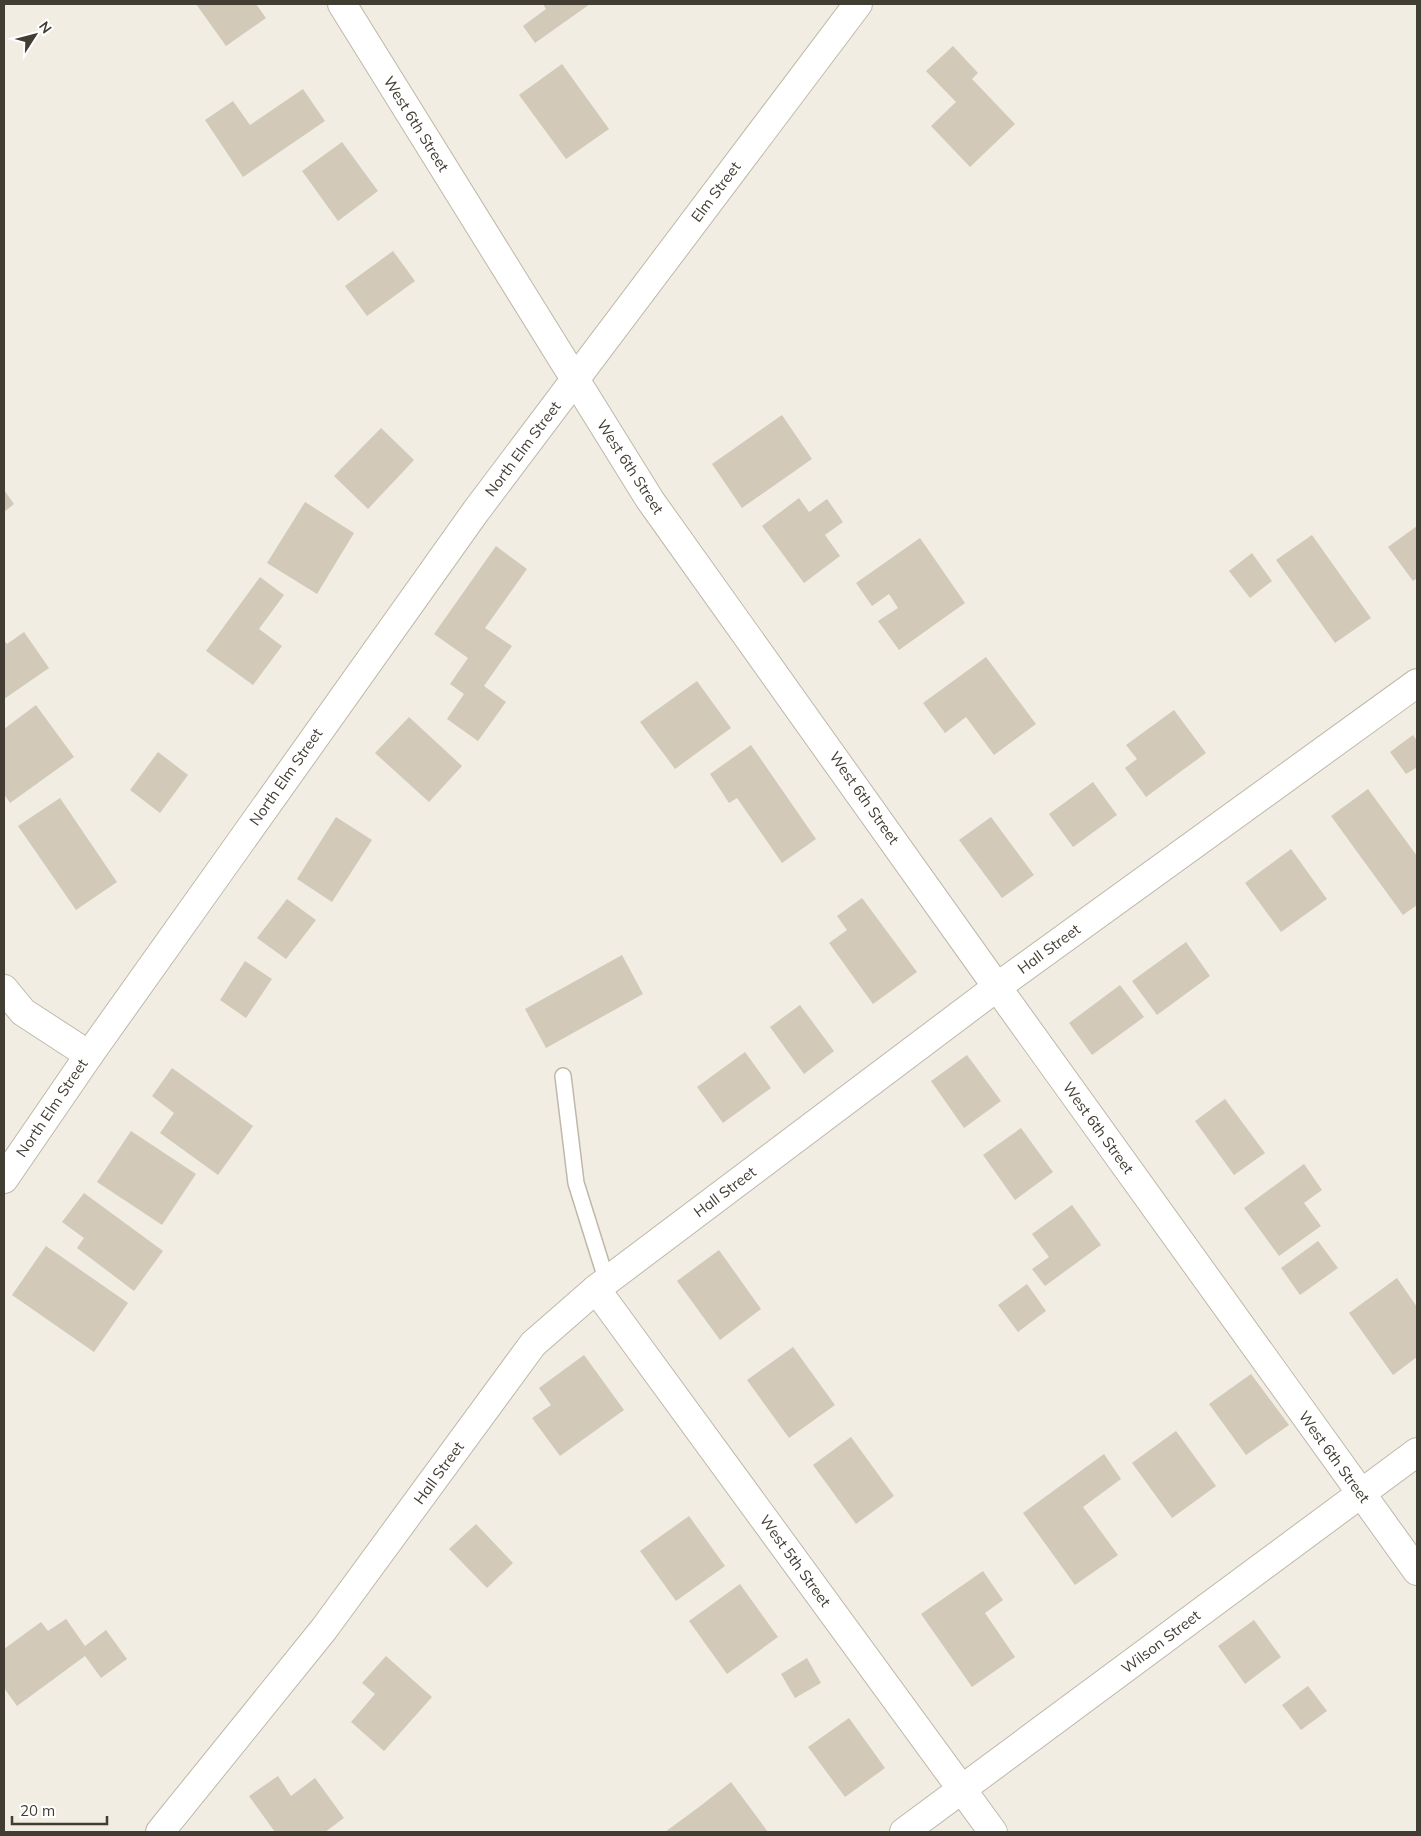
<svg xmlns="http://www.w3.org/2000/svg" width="1421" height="1836" viewBox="0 0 1421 1836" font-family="Mulish,sans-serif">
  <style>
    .building { fill: #d2c9b9 }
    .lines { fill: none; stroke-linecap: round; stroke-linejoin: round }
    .service-casing { stroke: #bfb8a9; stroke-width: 18 }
    .minor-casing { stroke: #bfb8a9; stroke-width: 30 }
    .tertiary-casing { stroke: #bfb8a9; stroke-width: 30 }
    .service { stroke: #fff; stroke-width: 15 }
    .minor { stroke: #fff; stroke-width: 28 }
    .tertiary { stroke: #fff; stroke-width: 28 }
    .labels { text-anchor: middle; stroke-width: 4.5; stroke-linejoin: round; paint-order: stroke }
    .street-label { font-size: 15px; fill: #423d33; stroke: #fff }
  </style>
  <rect width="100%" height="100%" fill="#f1ede3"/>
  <g class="building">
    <path d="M 196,4 L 256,4 L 266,18 L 226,46 Z"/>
    <path d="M 543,4 L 590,4 L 535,43 L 523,26 L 546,9 Z"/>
    <path d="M 953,46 L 978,73 L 972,79 L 1015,124 L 970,167 L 931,126 L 956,102 L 926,71 Z"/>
    <path d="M 562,64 L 609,129 L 566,159 L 519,95 Z"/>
    <path d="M 303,89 L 325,121 L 243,177 L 205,120 L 233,101 L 250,125 Z"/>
    <path d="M 342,142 L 378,191 L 338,221 L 302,171 Z"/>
    <path d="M 393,251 L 415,281 L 367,316 L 345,286 Z"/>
    <path d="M 782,415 L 812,459 L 742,508 L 712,464 Z"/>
    <path d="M 381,428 L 414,460 L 368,509 L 334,476 Z"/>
    <path d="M 4,490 L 14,504 L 4,512 Z"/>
    <path d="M 799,498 L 809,512 L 827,499 L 843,522 L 825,535 L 840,556 L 804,583 L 762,526 Z"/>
    <path d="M 305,502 L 354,533 L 317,594 L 267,563 Z"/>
    <path d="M 1417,526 L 1417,578 L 1413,581 L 1388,547 Z"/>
    <path d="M 1312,535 L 1371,618 L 1335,643 L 1276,560 Z"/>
    <path d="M 920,538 L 965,603 L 899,650 L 878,621 L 898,608 L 889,594 L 872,606 L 856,583 Z"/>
    <path d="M 496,546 L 527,569 L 485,628 L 512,646 L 484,686 L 506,702 L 478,741 L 447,719 L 464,694 L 450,684 L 468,658 L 434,634 Z"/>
    <path d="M 1252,553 L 1272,581 L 1250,598 L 1229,571 Z"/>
    <path d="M 260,577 L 284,595 L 259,629 L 282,646 L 253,685 L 206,651 Z"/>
    <path d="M 24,632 L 49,668 L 4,699 L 4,640 L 7,644 Z"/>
    <path d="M 986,657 L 1036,724 L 994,755 L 966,717 L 945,733 L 923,703 Z"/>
    <path d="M 697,681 L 731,728 L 675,769 L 640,722 Z"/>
    <path d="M 36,705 L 74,757 L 10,803 L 4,794 L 4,729 Z"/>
    <path d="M 1174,710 L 1206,753 L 1146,797 L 1125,768 L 1137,759 L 1126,745 Z"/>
    <path d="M 409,717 L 462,766 L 429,802 L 375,753 Z"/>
    <path d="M 1413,735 L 1417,741 L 1417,770 L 1416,768 L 1406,774 L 1390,752 Z"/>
    <path d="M 751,745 L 816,839 L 782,863 L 737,798 L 729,803 L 710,774 Z"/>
    <path d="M 158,752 L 188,775 L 160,813 L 130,790 Z"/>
    <path d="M 1093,782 L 1117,815 L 1073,847 L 1049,814 Z"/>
    <path d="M 1368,789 L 1417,856 L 1417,905 L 1403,915 L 1331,816 Z"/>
    <path d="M 60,798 L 117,882 L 76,910 L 18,826 Z"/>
    <path d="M 336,817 L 372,840 L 332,902 L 297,879 Z"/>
    <path d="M 991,817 L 1034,875 L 1002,898 L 959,840 Z"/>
    <path d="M 1291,849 L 1327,899 L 1281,932 L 1245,883 Z"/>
    <path d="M 862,898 L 917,972 L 873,1004 L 829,943 L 847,930 L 837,916 Z"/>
    <path d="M 287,899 L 316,920 L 286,959 L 257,938 Z"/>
    <path d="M 1186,942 L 1210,976 L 1157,1015 L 1132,981 Z"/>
    <path d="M 622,955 L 643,994 L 546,1048 L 525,1009 Z"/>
    <path d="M 245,961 L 272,979 L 246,1018 L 220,1000 Z"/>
    <path d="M 1120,985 L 1144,1017 L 1092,1055 L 1069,1023 Z"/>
    <path d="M 800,1005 L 834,1051 L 804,1074 L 770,1027 Z"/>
    <path d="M 745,1052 L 771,1088 L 723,1123 L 697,1087 Z"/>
    <path d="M 967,1055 L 1001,1101 L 964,1128 L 931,1081 Z"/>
    <path d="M 172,1068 L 253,1126 L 218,1175 L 160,1133 L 174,1113 L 152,1096 Z"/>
    <path d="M 1225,1099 L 1265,1153 L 1234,1175 L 1195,1121 Z"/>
    <path d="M 1021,1128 L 1053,1172 L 1015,1200 L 983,1155 Z"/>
    <path d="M 131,1131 L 196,1174 L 162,1225 L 97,1182 Z"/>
    <path d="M 1304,1164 L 1322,1190 L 1304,1203 L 1321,1226 L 1279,1256 L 1244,1208 Z"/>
    <path d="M 84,1193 L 163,1251 L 134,1291 L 77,1248 L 84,1238 L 62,1222 Z"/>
    <path d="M 1072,1205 L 1101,1245 L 1045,1286 L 1032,1269 L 1049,1257 L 1032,1234 Z"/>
    <path d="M 1318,1241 L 1338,1268 L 1300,1295 L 1281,1268 Z"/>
    <path d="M 46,1246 L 128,1303 L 94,1352 L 12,1295 Z"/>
    <path d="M 719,1250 L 761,1309 L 720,1340 L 677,1281 Z"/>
    <path d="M 1397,1278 L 1417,1307 L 1417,1357 L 1393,1375 L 1349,1313 Z"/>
    <path d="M 1027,1284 L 1046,1311 L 1018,1332 L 998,1305 Z"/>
    <path d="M 793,1347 L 835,1405 L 789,1438 L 747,1380 Z"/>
    <path d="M 584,1355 L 624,1410 L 560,1456 L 532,1418 L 551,1405 L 539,1388 Z"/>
    <path d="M 1251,1374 L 1289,1425 L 1246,1455 L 1209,1404 Z"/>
    <path d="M 1176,1431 L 1216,1486 L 1172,1518 L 1132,1463 Z"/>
    <path d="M 851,1437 L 894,1496 L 856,1524 L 813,1465 Z"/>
    <path d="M 1104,1454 L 1121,1479 L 1083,1507 L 1118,1555 L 1075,1585 L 1023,1513 Z"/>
    <path d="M 689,1516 L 725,1566 L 676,1601 L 640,1551 Z"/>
    <path d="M 476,1524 L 513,1563 L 487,1588 L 449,1549 Z"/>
    <path d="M 983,1571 L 1003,1600 L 985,1613 L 1015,1657 L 972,1687 L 921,1614 Z"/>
    <path d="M 740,1584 L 778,1637 L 727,1674 L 689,1621 Z"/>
    <path d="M 66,1619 L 85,1646 L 106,1630 L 127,1659 L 101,1678 L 85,1656 L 17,1706 L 4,1688 L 4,1649 L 41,1622 L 48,1631 Z"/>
    <path d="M 1254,1620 L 1281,1657 L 1245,1684 L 1218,1646 Z"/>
    <path d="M 386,1656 L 432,1697 L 384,1751 L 351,1722 L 375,1694 L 362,1683 Z"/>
    <path d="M 807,1658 L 821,1683 L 795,1698 L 781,1674 Z"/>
    <path d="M 1308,1686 L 1327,1711 L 1301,1730 L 1282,1705 Z"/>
    <path d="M 849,1718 L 885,1768 L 845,1797 L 808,1747 Z"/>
    <path d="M 278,1776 L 291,1796 L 315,1778 L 344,1818 L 325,1832 L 275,1832 L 249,1796 Z"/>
    <path d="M 731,1782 L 768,1832 L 665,1832 L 699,1807 Z"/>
  </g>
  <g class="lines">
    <g class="service-casing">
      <path id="service" d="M 563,1076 L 576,1183 L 607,1282"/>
    </g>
    <g class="minor-casing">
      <g id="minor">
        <path d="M 342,4 L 650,500 L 997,987 L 1417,1571"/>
        <path d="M 4,989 L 23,1012 L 89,1055"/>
        <path d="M 596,1289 L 993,1832"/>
        <path d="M 160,1832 L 324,1629 L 533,1344 L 596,1289 L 997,987 L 1417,683"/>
        <path d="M 904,1832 L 1417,1452"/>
      </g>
    </g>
    <g class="tertiary-casing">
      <path id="tertiary" d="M 4,1179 L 89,1055 L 476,511 L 858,4"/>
    </g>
    <use href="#service" class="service"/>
    <use href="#minor" class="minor"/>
    <use href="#tertiary" class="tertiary"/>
  </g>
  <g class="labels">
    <g class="street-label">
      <text transform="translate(416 124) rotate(58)" y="5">West 6th Street</text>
      <text transform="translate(716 192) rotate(-53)" y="5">Elm Street</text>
      <text transform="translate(523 449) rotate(-53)" y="5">North Elm Street</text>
      <text transform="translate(630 467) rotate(57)" y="5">West 6th Street</text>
      <text transform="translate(286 777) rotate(-55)" y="5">North Elm Street</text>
      <text transform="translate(864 798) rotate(55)" y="5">West 6th Street</text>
      <text transform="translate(1049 949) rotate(-36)" y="5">Hall Street</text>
      <text transform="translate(52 1108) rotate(-56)" y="5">North Elm Street</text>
      <text transform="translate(1098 1128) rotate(54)" y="5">West 6th Street</text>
      <text transform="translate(725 1192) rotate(-37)" y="5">Hall Street</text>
      <text transform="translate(1334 1457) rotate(54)" y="5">West 6th Street</text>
      <text transform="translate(439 1473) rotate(-54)" y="5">Hall Street</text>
      <text transform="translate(795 1561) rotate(54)" y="5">West 5th Street</text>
      <text transform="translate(1161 1642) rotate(-37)" y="5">Wilson Street</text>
    </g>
  </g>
  <rect width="1421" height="1836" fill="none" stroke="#423d33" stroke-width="10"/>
  <g transform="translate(35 35) rotate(54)" stroke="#ffffff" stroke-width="4" paint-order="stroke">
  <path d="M0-4L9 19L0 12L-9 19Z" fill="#423d33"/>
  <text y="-8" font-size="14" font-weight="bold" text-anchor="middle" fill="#423d33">N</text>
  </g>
  <path d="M12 1816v8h95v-8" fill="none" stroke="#423d33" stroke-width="2.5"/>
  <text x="20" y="1816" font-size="15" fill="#423d33" stroke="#ffffff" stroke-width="4" paint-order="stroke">20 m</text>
</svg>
